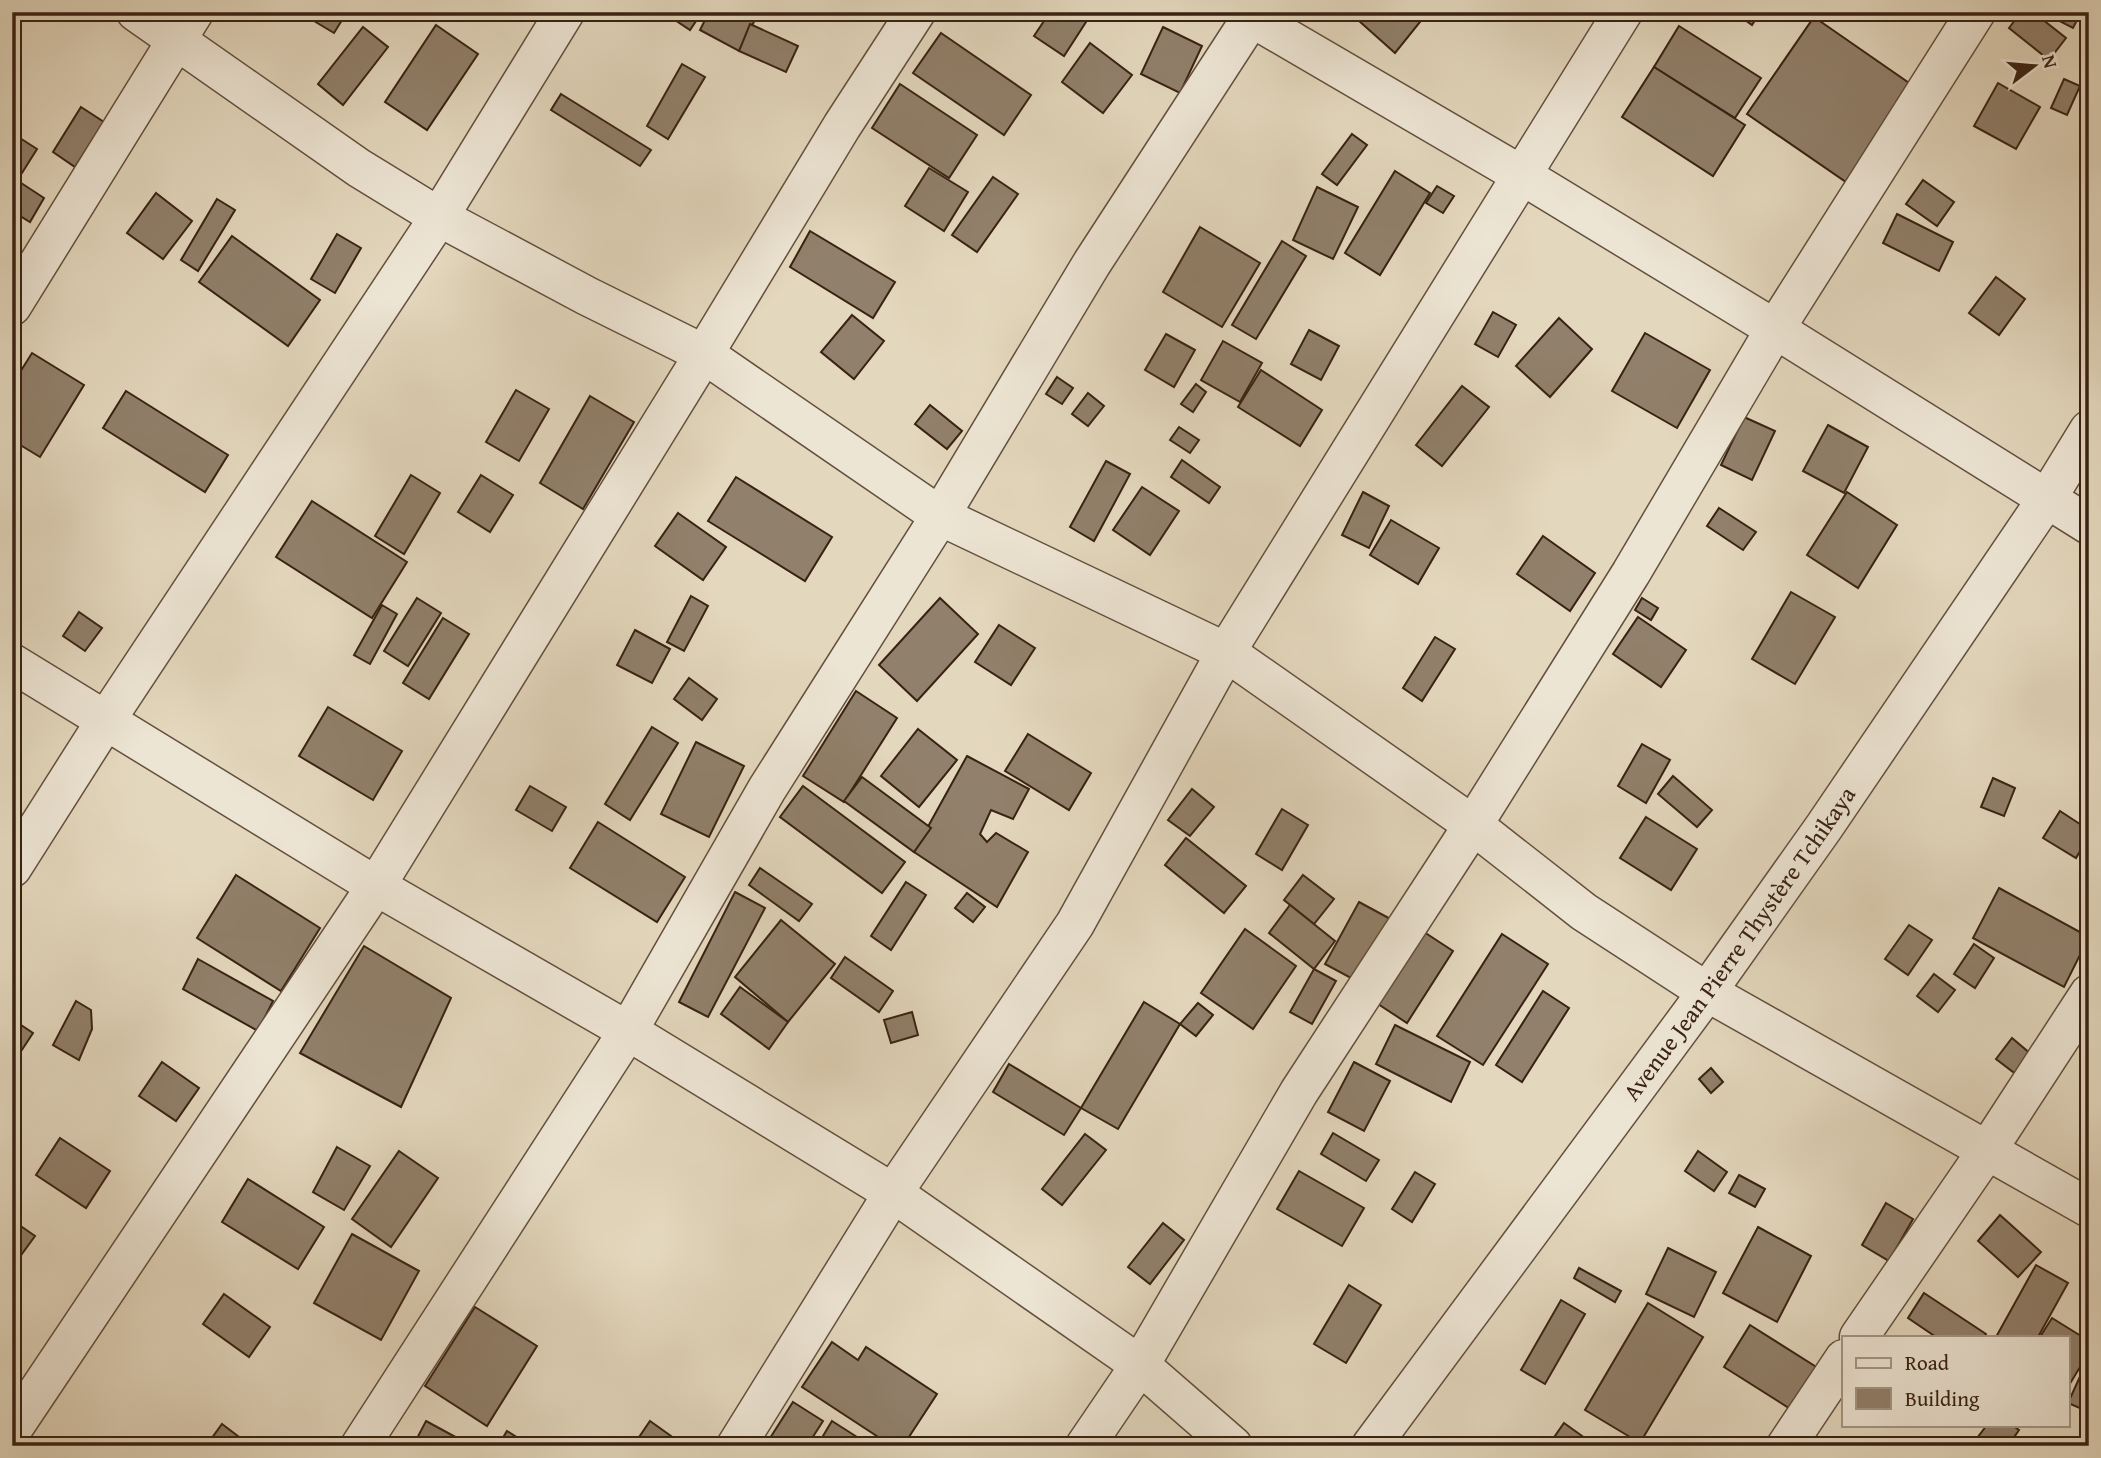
<svg xmlns="http://www.w3.org/2000/svg" width="2101" height="1458" viewBox="0 0 2101 1458" font-family="'Gentium Book Plus',serif">
  <style>
    .building { fill: #91806b; stroke: #392213; stroke-width: 2 }
    .lines { fill: none; stroke-linecap: round; stroke-linejoin: round }
    .minor-casing { stroke: #644f3e; stroke-width: 41 }
    .tertiary-casing { stroke: #644f3e; stroke-width: 41 }
    .minor { stroke: #ede5d4; stroke-width: 38 }
    .tertiary { stroke: #ede5d4; stroke-width: 38 }
    .labels { text-anchor: middle; stroke-width: 7; stroke-linejoin: round; paint-order: stroke }
    .street-label { font-size: 24px; fill: #392213; stroke: #ede5d4 }
  </style>
  <rect width="100%" height="100%" fill="#e3d7bd"/>
  <filter id="stains"><feTurbulence type="fractalNoise" baseFrequency=".00286" numOctaves="4"/><feColorMatrix values="0 0 0 0 .2 0 0 0 0 .09 0 0 0 0 .02 0 0 0 .5 -.17"/></filter>
  <radialGradient id="worn" r=".72"><stop offset=".6" stop-color="#630" stop-opacity="0"/><stop offset="1" stop-color="#630" stop-opacity=".3"/></radialGradient>
  <g class="building">
    <path d="M 306,12 L 347,12 L 334,33 L 304,15 Z"/>
    <path d="M 663,12 L 702,12 L 690,30 Z"/>
    <path d="M 709,12 L 759,12 L 739,51 L 700,30 Z"/>
    <path d="M 1050,12 L 1072,12 L 1086,22 L 1064,56 L 1034,36 Z"/>
    <path d="M 1349,12 L 1428,12 L 1395,53 Z"/>
    <path d="M 1734,12 L 1760,12 L 1752,25 Z"/>
    <path d="M 2021,12 L 2033,12 L 2066,38 L 2049,60 L 2009,28 Z"/>
    <path d="M 2042,12 L 2081,12 L 2073,28 Z"/>
    <path d="M 1814,17 L 1912,85 L 1846,182 L 1747,114 Z"/>
    <path d="M 750,24 L 798,46 L 786,72 L 739,51 Z"/>
    <path d="M 436,25 L 478,54 L 427,130 L 385,102 Z"/>
    <path d="M 1679,26 L 1761,78 L 1735,118 L 1654,67 Z"/>
    <path d="M 363,27 L 388,47 L 343,105 L 318,84 Z"/>
    <path d="M 1163,27 L 1202,46 L 1180,93 L 1141,74 Z"/>
    <path d="M 941,33 L 1031,95 L 1004,135 L 913,73 Z"/>
    <path d="M 1090,43 L 1132,75 L 1103,113 L 1062,82 Z"/>
    <path d="M 682,64 L 705,77 L 668,139 L 647,126 Z"/>
    <path d="M 1654,67 L 1745,125 L 1713,176 L 1622,117 Z"/>
    <path d="M 2064,79 L 2080,86 L 2067,115 L 2051,108 Z"/>
    <path d="M 1998,83 L 2040,107 L 2016,149 L 1974,126 Z"/>
    <path d="M 900,84 L 977,135 L 949,178 L 872,128 Z"/>
    <path d="M 561,94 L 651,150 L 640,166 L 551,110 Z"/>
    <path d="M 81,107 L 104,122 L 75,167 L 53,152 Z"/>
    <path d="M 12,133 L 37,149 L 22,173 L 12,167 Z"/>
    <path d="M 1352,134 L 1367,145 L 1337,185 L 1322,174 Z"/>
    <path d="M 929,168 L 968,192 L 944,231 L 905,206 Z"/>
    <path d="M 1395,171 L 1430,193 L 1380,275 L 1345,253 Z"/>
    <path d="M 12,177 L 44,198 L 30,222 L 12,211 Z"/>
    <path d="M 993,177 L 1018,194 L 977,252 L 952,235 Z"/>
    <path d="M 1923,180 L 1954,202 L 1937,226 L 1906,204 Z"/>
    <path d="M 1437,186 L 1454,196 L 1443,213 L 1426,203 Z"/>
    <path d="M 1317,187 L 1358,207 L 1333,259 L 1293,240 Z"/>
    <path d="M 156,193 L 192,221 L 163,259 L 127,233 Z"/>
    <path d="M 217,199 L 235,210 L 198,271 L 181,260 Z"/>
    <path d="M 1897,214 L 1953,242 L 1939,271 L 1883,243 Z"/>
    <path d="M 1200,227 L 1260,263 L 1222,327 L 1163,292 Z"/>
    <path d="M 810,231 L 895,282 L 873,318 L 790,267 Z"/>
    <path d="M 337,234 L 361,248 L 335,293 L 311,279 Z"/>
    <path d="M 232,236 L 320,300 L 288,346 L 199,282 Z"/>
    <path d="M 1282,241 L 1306,256 L 1256,339 L 1232,325 Z"/>
    <path d="M 1996,277 L 2025,299 L 1999,335 L 1969,313 Z"/>
    <path d="M 1493,312 L 1516,325 L 1498,357 L 1475,344 Z"/>
    <path d="M 852,315 L 884,341 L 854,379 L 821,352 Z"/>
    <path d="M 1559,318 L 1592,349 L 1550,397 L 1516,366 Z"/>
    <path d="M 1309,330 L 1339,346 L 1321,380 L 1291,364 Z"/>
    <path d="M 1645,333 L 1710,370 L 1677,428 L 1612,391 Z"/>
    <path d="M 1166,334 L 1195,350 L 1174,387 L 1145,370 Z"/>
    <path d="M 1223,341 L 1262,363 L 1240,402 L 1201,380 Z"/>
    <path d="M 32,353 L 84,385 L 40,457 L 12,440 L 12,385 Z"/>
    <path d="M 1261,370 L 1322,410 L 1300,446 L 1238,407 Z"/>
    <path d="M 1057,377 L 1073,388 L 1062,404 L 1046,394 Z"/>
    <path d="M 1196,384 L 1206,392 L 1193,412 L 1181,404 Z"/>
    <path d="M 1462,386 L 1489,407 L 1442,466 L 1416,445 Z"/>
    <path d="M 516,390 L 549,409 L 519,461 L 486,442 Z"/>
    <path d="M 126,391 L 228,455 L 205,492 L 103,428 Z"/>
    <path d="M 1088,393 L 1104,406 L 1088,426 L 1072,414 Z"/>
    <path d="M 590,396 L 634,422 L 583,509 L 540,483 Z"/>
    <path d="M 930,405 L 962,431 L 947,449 L 915,424 Z"/>
    <path d="M 1744,417 L 1775,431 L 1752,480 L 1721,465 Z"/>
    <path d="M 1828,425 L 1868,447 L 1844,493 L 1803,471 Z"/>
    <path d="M 1179,427 L 1199,440 L 1190,453 L 1170,440 Z"/>
    <path d="M 1182,460 L 1220,487 L 1209,503 L 1171,477 Z"/>
    <path d="M 1106,461 L 1130,474 L 1094,541 L 1070,527 Z"/>
    <path d="M 411,475 L 440,493 L 404,554 L 375,536 Z"/>
    <path d="M 481,475 L 513,495 L 490,532 L 458,512 Z"/>
    <path d="M 736,477 L 832,537 L 805,581 L 708,521 Z"/>
    <path d="M 1142,487 L 1179,511 L 1150,555 L 1113,530 Z"/>
    <path d="M 1363,492 L 1389,506 L 1369,548 L 1342,535 Z"/>
    <path d="M 1847,492 L 1897,525 L 1858,588 L 1807,555 Z"/>
    <path d="M 312,501 L 407,562 L 372,618 L 276,557 Z"/>
    <path d="M 1719,508 L 1756,532 L 1743,550 L 1707,526 Z"/>
    <path d="M 678,513 L 726,547 L 703,580 L 655,546 Z"/>
    <path d="M 1391,520 L 1439,548 L 1418,584 L 1370,555 Z"/>
    <path d="M 1543,536 L 1595,573 L 1570,611 L 1517,574 Z"/>
    <path d="M 1791,592 L 1835,617 L 1795,684 L 1752,659 Z"/>
    <path d="M 691,596 L 708,606 L 684,651 L 667,642 Z"/>
    <path d="M 417,598 L 441,613 L 408,666 L 384,651 Z"/>
    <path d="M 940,598 L 978,634 L 917,701 L 879,665 Z"/>
    <path d="M 1642,598 L 1658,608 L 1651,620 L 1635,610 Z"/>
    <path d="M 382,605 L 397,614 L 370,664 L 354,655 Z"/>
    <path d="M 79,612 L 102,628 L 85,651 L 63,636 Z"/>
    <path d="M 1638,617 L 1686,650 L 1661,687 L 1613,654 Z"/>
    <path d="M 443,618 L 469,634 L 429,699 L 403,683 Z"/>
    <path d="M 999,625 L 1035,648 L 1011,685 L 975,662 Z"/>
    <path d="M 635,630 L 670,649 L 652,683 L 617,665 Z"/>
    <path d="M 1435,637 L 1455,649 L 1422,701 L 1403,688 Z"/>
    <path d="M 689,678 L 717,699 L 702,720 L 674,699 Z"/>
    <path d="M 856,691 L 897,718 L 844,802 L 803,776 Z"/>
    <path d="M 328,707 L 402,751 L 373,800 L 299,756 Z"/>
    <path d="M 652,727 L 678,743 L 630,820 L 605,804 Z"/>
    <path d="M 918,729 L 957,760 L 919,807 L 881,776 Z"/>
    <path d="M 1028,734 L 1091,773 L 1069,810 L 1005,771 Z"/>
    <path d="M 696,742 L 744,766 L 709,837 L 661,814 Z"/>
    <path d="M 1642,744 L 1670,760 L 1646,803 L 1618,786 Z"/>
    <path d="M 967,756 L 1029,789 L 1013,819 L 991,810 L 980,834 L 987,842 L 996,833 L 1028,852 L 997,907 L 914,852 Z"/>
    <path d="M 1673,776 L 1712,810 L 1697,827 L 1658,794 Z"/>
    <path d="M 862,777 L 931,828 L 914,852 L 844,801 Z"/>
    <path d="M 1993,778 L 2015,788 L 2004,816 L 1981,807 Z"/>
    <path d="M 530,786 L 566,807 L 552,831 L 516,810 Z"/>
    <path d="M 803,786 L 905,862 L 882,893 L 780,817 Z"/>
    <path d="M 1192,789 L 1214,807 L 1190,836 L 1168,820 Z"/>
    <path d="M 1282,809 L 1308,825 L 1282,870 L 1256,854 Z"/>
    <path d="M 2060,811 L 2089,830 L 2089,836 L 2076,858 L 2043,838 Z"/>
    <path d="M 1646,817 L 1697,849 L 1671,890 L 1620,858 Z"/>
    <path d="M 598,822 L 685,877 L 657,922 L 570,868 Z"/>
    <path d="M 1186,838 L 1246,886 L 1224,913 L 1165,865 Z"/>
    <path d="M 760,868 L 812,904 L 799,921 L 749,885 Z"/>
    <path d="M 236,875 L 320,928 L 281,991 L 197,938 Z"/>
    <path d="M 1303,875 L 1334,899 L 1314,924 L 1284,900 Z"/>
    <path d="M 906,882 L 926,895 L 891,950 L 871,936 Z"/>
    <path d="M 1999,888 L 2089,937 L 2064,987 L 1973,938 Z"/>
    <path d="M 735,892 L 765,908 L 708,1017 L 679,1002 Z"/>
    <path d="M 967,893 L 985,907 L 973,922 L 955,908 Z"/>
    <path d="M 1359,902 L 1396,922 L 1362,984 L 1325,964 Z"/>
    <path d="M 1290,905 L 1335,941 L 1314,969 L 1269,933 Z"/>
    <path d="M 781,920 L 835,964 L 788,1022 L 735,977 Z"/>
    <path d="M 1909,925 L 1932,940 L 1908,975 L 1885,959 Z"/>
    <path d="M 1245,929 L 1296,966 L 1253,1029 L 1201,993 Z"/>
    <path d="M 1424,932 L 1453,951 L 1407,1023 L 1378,1004 Z"/>
    <path d="M 1502,934 L 1548,964 L 1483,1065 L 1437,1036 Z"/>
    <path d="M 1974,944 L 1994,958 L 1975,988 L 1954,974 Z"/>
    <path d="M 364,946 L 451,998 L 401,1107 L 300,1053 Z"/>
    <path d="M 845,957 L 893,991 L 879,1012 L 831,978 Z"/>
    <path d="M 198,959 L 273,1001 L 258,1031 L 183,989 Z"/>
    <path d="M 1314,969 L 1336,981 L 1312,1024 L 1290,1012 Z"/>
    <path d="M 1934,974 L 1955,990 L 1938,1012 L 1917,996 Z"/>
    <path d="M 740,987 L 788,1022 L 769,1049 L 721,1014 Z"/>
    <path d="M 1543,991 L 1569,1008 L 1522,1082 L 1496,1065 Z"/>
    <path d="M 76,1001 L 91,1010 L 92,1029 L 79,1060 L 53,1045 Z"/>
    <path d="M 1144,1002 L 1180,1024 L 1118,1129 L 1081,1108 Z"/>
    <path d="M 1198,1003 L 1213,1015 L 1196,1036 L 1180,1024 Z"/>
    <path d="M 912,1012 L 918,1035 L 891,1043 L 884,1020 Z"/>
    <path d="M 12,1019 L 33,1033 L 12,1065 Z"/>
    <path d="M 1395,1025 L 1470,1062 L 1451,1102 L 1376,1064 Z"/>
    <path d="M 2012,1038 L 2032,1055 L 2017,1075 L 1996,1059 Z"/>
    <path d="M 162,1062 L 199,1088 L 176,1121 L 139,1096 Z"/>
    <path d="M 1354,1062 L 1390,1081 L 1364,1131 L 1328,1112 Z"/>
    <path d="M 1009,1064 L 1081,1108 L 1064,1135 L 993,1092 Z"/>
    <path d="M 1711,1068 L 1723,1082 L 1711,1093 L 1699,1079 Z"/>
    <path d="M 1333,1133 L 1379,1160 L 1366,1181 L 1321,1154 Z"/>
    <path d="M 1085,1134 L 1106,1150 L 1062,1205 L 1042,1189 Z"/>
    <path d="M 60,1138 L 110,1171 L 86,1208 L 36,1175 Z"/>
    <path d="M 337,1147 L 370,1166 L 344,1210 L 313,1192 Z"/>
    <path d="M 399,1151 L 438,1178 L 391,1247 L 352,1219 Z"/>
    <path d="M 1698,1151 L 1727,1172 L 1714,1191 L 1685,1171 Z"/>
    <path d="M 1299,1171 L 1364,1208 L 1342,1246 L 1277,1209 Z"/>
    <path d="M 1415,1172 L 1435,1184 L 1412,1222 L 1392,1209 Z"/>
    <path d="M 1739,1175 L 1765,1189 L 1755,1207 L 1729,1193 Z"/>
    <path d="M 248,1179 L 324,1227 L 298,1269 L 222,1222 Z"/>
    <path d="M 1886,1203 L 1913,1219 L 1889,1261 L 1862,1245 Z"/>
    <path d="M 2000,1215 L 2041,1252 L 2018,1277 L 1978,1241 Z"/>
    <path d="M 12,1220 L 35,1236 L 16,1262 L 12,1259 Z"/>
    <path d="M 1163,1223 L 1184,1240 L 1150,1284 L 1128,1267 Z"/>
    <path d="M 1758,1227 L 1811,1256 L 1777,1322 L 1723,1293 Z"/>
    <path d="M 352,1234 L 419,1271 L 381,1340 L 314,1303 Z"/>
    <path d="M 1668,1248 L 1716,1272 L 1694,1317 L 1646,1294 Z"/>
    <path d="M 2036,1265 L 2068,1283 L 2038,1337 L 1996,1337 Z"/>
    <path d="M 1579,1268 L 1621,1291 L 1615,1302 L 1574,1278 Z"/>
    <path d="M 1349,1285 L 1381,1305 L 1346,1363 L 1314,1344 Z"/>
    <path d="M 1924,1293 L 1986,1334 L 1984,1337 L 1936,1337 L 1908,1318 Z"/>
    <path d="M 224,1294 L 270,1327 L 249,1357 L 203,1324 Z"/>
    <path d="M 1561,1300 L 1585,1314 L 1545,1384 L 1521,1370 Z"/>
    <path d="M 1648,1303 L 1703,1337 L 1640,1443 L 1585,1410 Z"/>
    <path d="M 475,1307 L 537,1346 L 487,1426 L 425,1386 Z"/>
    <path d="M 2052,1318 L 2089,1341 L 2089,1352 L 2068,1387 L 2068,1337 L 2040,1337 Z"/>
    <path d="M 1750,1325 L 1818,1368 L 1792,1410 L 1724,1367 Z"/>
    <path d="M 832,1342 L 858,1360 L 866,1347 L 937,1394 L 903,1446 L 892,1446 L 802,1387 Z"/>
    <path d="M 2082,1372 L 2089,1375 L 2089,1412 L 2068,1403 Z"/>
    <path d="M 793,1402 L 823,1421 L 807,1446 L 765,1446 Z"/>
    <path d="M 426,1421 L 472,1446 L 413,1446 Z"/>
    <path d="M 650,1421 L 685,1446 L 633,1446 Z"/>
    <path d="M 832,1421 L 871,1446 L 817,1446 Z"/>
    <path d="M 1564,1423 L 1596,1446 L 1548,1446 Z"/>
    <path d="M 222,1424 L 251,1446 L 206,1446 Z"/>
    <path d="M 1987,1425 L 2012,1425 L 2019,1430 L 2008,1446 L 1971,1446 Z"/>
    <path d="M 507,1431 L 531,1446 L 498,1446 Z"/>
  </g>
  <g class="lines">
    <g class="minor-casing">
      <g id="minor">
        <path d="M 136,12 L 359,168 L 439,217 L 587,296 L 704,354 L 940,516 L 1226,652 L 1473,825 L 1584,912 L 1707,992 L 2089,1208"/>
        <path d="M 1242,12 L 1523,176 L 1775,329 L 2089,525"/>
        <path d="M 12,306 L 194,12"/>
        <path d="M 12,663 L 376,886 L 628,1031 L 893,1193 L 1140,1365 L 1233,1446"/>
        <path d="M 12,868 L 106,720 L 439,217 L 565,12"/>
        <path d="M 1859,1337 L 1988,1149 L 2089,994"/>
        <path d="M 12,1430 L 376,886 L 704,354 L 842,126 L 916,12"/>
        <path d="M 360,1446 L 628,1031 L 767,789 L 940,516 L 1092,263 L 1255,12"/>
        <path d="M 736,1446 L 893,1193 L 1075,924 L 1226,652 L 1623,12"/>
        <path d="M 1085,1446 L 1140,1365 L 1299,1092 L 1473,825 L 1631,573 L 1775,329 L 1976,12"/>
        <path d="M 1786,1446 L 1844,1359"/>
      </g>
    </g>
    <g class="tertiary-casing">
      <g id="tertiary">
        <path id="s1" d="M 1371,1446 L 1707,992 L 1824,827 L 2046,500 L 2089,430"/>
      </g>
    </g>
    <use href="#minor" class="minor"/>
    <use href="#tertiary" class="tertiary"/>
  </g>
  <g class="labels">
    <g class="street-label">
      <text dy="8" stroke="none"><textPath href="#s1" startOffset="623">Avenue Jean Pierre Thystère Tchikaya</textPath></text>
    </g>
  </g>
  <rect width="2101" height="1458" fill="none" stroke="#e3d7bd" stroke-width="42"/>
  <rect x="14" y="14" width="2073" height="1430" fill="none" stroke="#392213" stroke-width="3.5"/>
  <rect x="21" y="21" width="2059" height="1416" fill="none" stroke="#392213" stroke-width="2"/>
  <rect x="1842" y="1336" width="228" height="91" fill="#ede5d4" stroke="#a59787" stroke-width="2"/>
  <rect x="1856" y="1358" width="35" height="10" fill="#ede5d4" stroke="#a59787" stroke-width="2"/>
  <text x="1905" y="1370" font-size="21" fill="#392213">Road</text>
  <rect x="1856" y="1388" width="35" height="21" fill="#91806b" stroke="#a59787" stroke-width="2"/>
  <text x="1905" y="1406" font-size="21" fill="#392213">Building</text>
  <g transform="translate(2034 66) rotate(74)" stroke="#ede5d4" stroke-width="5" paint-order="stroke">
  <path d="M0-5L12 26L0 18L-12 26Z" fill="#392213"/>
  <text y="-10" font-size="19" font-weight="bold" text-anchor="middle" fill="#392213">N</text>
  </g>
  <rect width="100%" height="100%" filter="url(#stains)"/>
  <rect width="100%" height="100%" fill="url(#worn)"/>
</svg>
